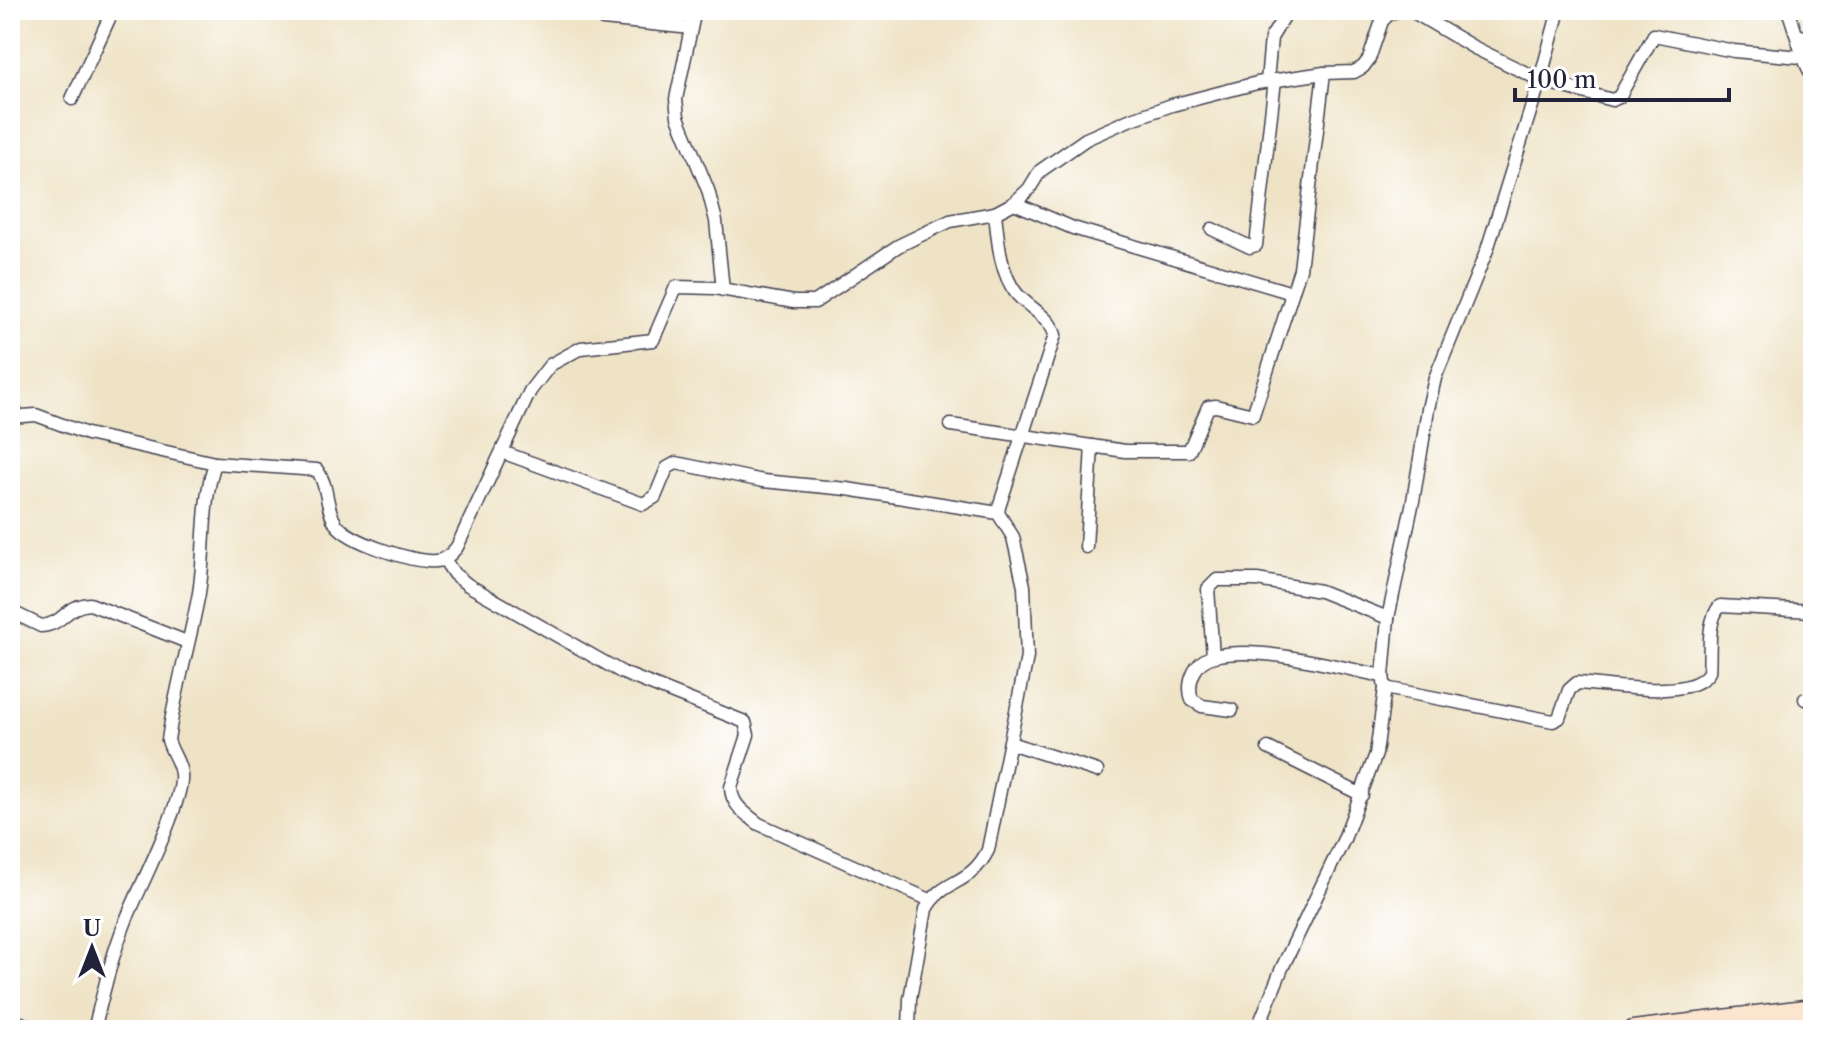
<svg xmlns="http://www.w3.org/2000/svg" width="1823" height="1040" viewBox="0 0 1823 1040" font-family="'Libre Caslon Text',serif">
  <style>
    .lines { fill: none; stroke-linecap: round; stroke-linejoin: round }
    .street-casing { stroke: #413f50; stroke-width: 15 }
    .secondary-casing { stroke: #413f50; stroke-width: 21 }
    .street { stroke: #fff; stroke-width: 12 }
    .secondary { stroke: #fce5cf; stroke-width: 18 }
  </style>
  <rect width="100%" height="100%" fill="#fff"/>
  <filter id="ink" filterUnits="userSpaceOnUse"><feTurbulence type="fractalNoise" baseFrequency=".0125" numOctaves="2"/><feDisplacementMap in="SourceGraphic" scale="16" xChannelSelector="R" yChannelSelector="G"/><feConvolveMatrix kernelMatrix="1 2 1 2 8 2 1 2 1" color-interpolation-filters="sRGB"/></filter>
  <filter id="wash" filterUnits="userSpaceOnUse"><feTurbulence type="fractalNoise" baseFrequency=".006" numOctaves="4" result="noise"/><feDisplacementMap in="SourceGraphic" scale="32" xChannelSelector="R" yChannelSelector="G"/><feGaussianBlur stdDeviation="1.8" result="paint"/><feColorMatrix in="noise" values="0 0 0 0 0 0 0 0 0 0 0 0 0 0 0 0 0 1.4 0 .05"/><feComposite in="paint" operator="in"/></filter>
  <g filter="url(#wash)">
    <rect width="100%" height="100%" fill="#efe3c6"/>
  </g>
  <g filter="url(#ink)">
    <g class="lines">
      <g class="street-casing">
        <g id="street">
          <path d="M 695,10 L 676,99 L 678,117 L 708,190 L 716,221 L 723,290"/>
          <path d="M 1410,10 L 1473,47 L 1540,80 L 1612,100 L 1619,97 L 1654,35 L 1734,51 L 1801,57"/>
          <path d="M 1788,10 C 1797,33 1800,56 1813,77"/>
          <path d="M 603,19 L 691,28"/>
          <path d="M 1797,35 L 1813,39"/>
          <path d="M 1267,81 L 1271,38 L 1288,10"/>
          <path d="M 72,99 L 113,10"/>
          <path d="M 1014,203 L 1073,228 L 1292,293"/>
          <path d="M 1212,229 L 1250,247 L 1256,245 L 1275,80"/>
          <path d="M 10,417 L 36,415 L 87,434 L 215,463"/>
          <path d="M 951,425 L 1125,451 L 1189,451 L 1208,407 L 1216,406 L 1253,415 L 1300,269 L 1324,73"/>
          <path d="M 502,452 L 643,504 L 655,497 L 667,468 L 676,463 L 763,481 L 847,489 L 998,513"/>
          <path d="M 1086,547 L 1092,446"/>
          <path d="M 444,559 L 454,574 L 468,585 L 623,673 L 745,722 L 748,735 L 731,787 C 731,805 746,814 759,824 L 930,900"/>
          <path d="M 10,611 L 41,626 C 65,624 64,606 90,604 L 187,642"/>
          <path d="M 1213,656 L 1208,589 L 1217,580 L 1257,580 L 1320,591 L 1388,618"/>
          <path d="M 1385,688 L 1553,721 L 1559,718 L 1569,690 L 1577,683 C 1608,684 1691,702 1709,672 C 1711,652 1706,622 1720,606 L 1813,611"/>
          <path d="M 1805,699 L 1813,702"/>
          <path d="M 1232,710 L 1202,706 L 1192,700 C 1186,682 1195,660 1215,656 C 1259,645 1337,667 1383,676"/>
          <path d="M 1010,743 L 1097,771"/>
          <path d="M 1268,748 L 1362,795"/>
          <path d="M 94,1030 C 103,994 111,958 125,923 C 136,894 185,800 181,774 C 180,762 171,752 168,740 C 175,691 190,642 199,593 C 206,550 201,504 215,463 L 317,470 C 329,486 325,508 336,524 C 349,542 414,563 436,561 C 446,560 451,554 457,547 L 530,391 L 550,365 L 581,348 L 653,340 L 676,287 L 715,288 L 794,302 L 815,302 L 898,246 L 950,221 L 995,213 L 1014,203 L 1029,189 L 1040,171 L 1086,139 L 1129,120 L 1172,105 L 1257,83 L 1324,73 L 1354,72 L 1363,67 L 1369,59 L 1382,21 L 1389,14 L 1399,10"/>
          <path d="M 909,1030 L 910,999 L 926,909 C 943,878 970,887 988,850 L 1027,657 L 1024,586 L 1013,537 L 998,513 L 999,507 L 1055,335 C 1050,316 1028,308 1016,293 C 999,270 998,239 995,213"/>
          <path d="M 1257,1030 L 1282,968 L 1344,839 L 1376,754 L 1385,688 L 1383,676 L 1388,618 L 1413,501 L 1428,409 L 1435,378 L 1487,250 L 1540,80 L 1559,10"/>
        </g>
      </g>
      <g class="secondary-casing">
        <g id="secondary">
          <path d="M 10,1022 L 31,1030"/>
          <path d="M 1633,1030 L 1813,1008"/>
        </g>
      </g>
      <use href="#street" class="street"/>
      <use href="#secondary" class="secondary"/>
    </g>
  </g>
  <rect width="1823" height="1040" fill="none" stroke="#fff" stroke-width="40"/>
  <g transform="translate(92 948)" stroke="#ffffff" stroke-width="6" paint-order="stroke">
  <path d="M0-6L14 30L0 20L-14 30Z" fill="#22223b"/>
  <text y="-12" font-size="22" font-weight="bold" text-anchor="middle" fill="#22223b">U</text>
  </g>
  <path d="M1515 88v12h214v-12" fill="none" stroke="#22223b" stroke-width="4"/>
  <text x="1527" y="88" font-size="24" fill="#22223b" stroke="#ffffff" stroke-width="6" paint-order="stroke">100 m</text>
</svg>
